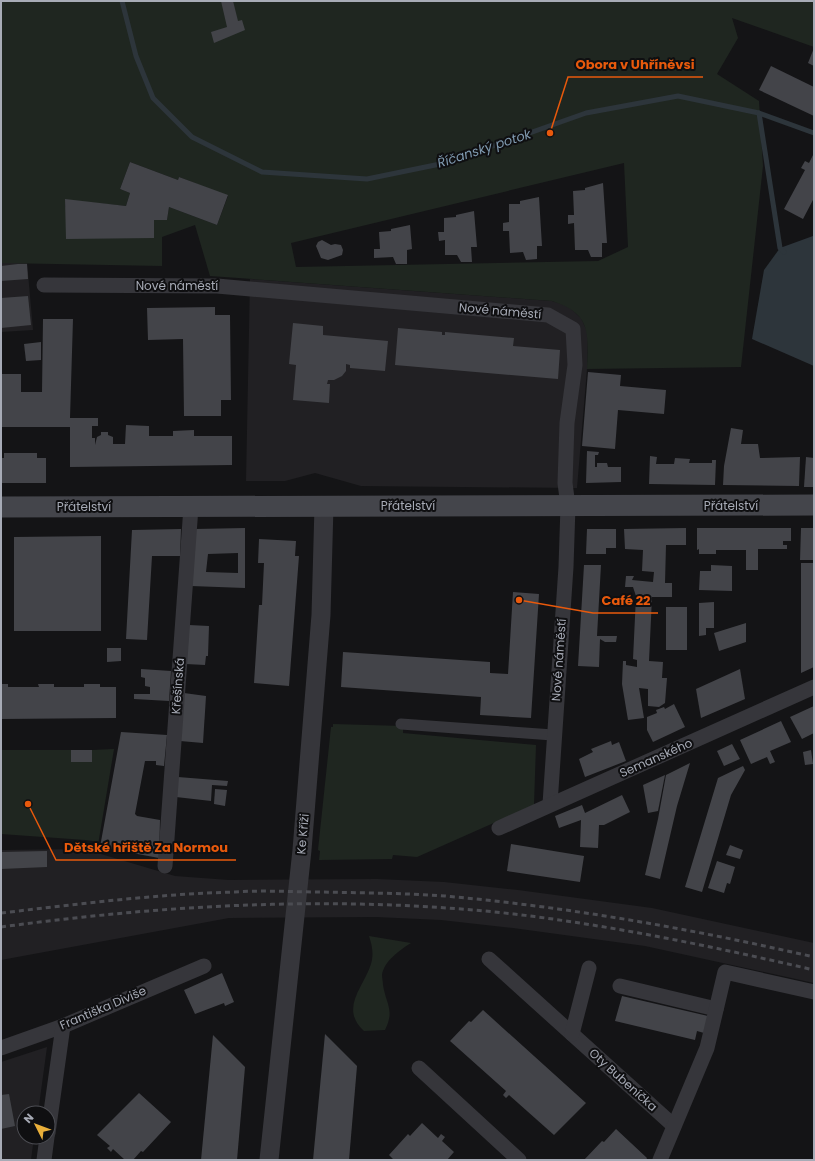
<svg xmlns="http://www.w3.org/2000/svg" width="815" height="1161" viewBox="0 0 815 1161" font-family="Poppins,sans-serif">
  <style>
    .built { fill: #212023 }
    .green { fill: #1f2620; fill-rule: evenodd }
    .water { fill: #2d353b }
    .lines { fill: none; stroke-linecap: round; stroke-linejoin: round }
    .stream { stroke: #2d353b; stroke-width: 5 }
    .building { fill: #434449; fill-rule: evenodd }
    .pedestrian { stroke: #36363b; stroke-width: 11 }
    .minor { stroke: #36363b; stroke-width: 15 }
    .tertiary { stroke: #36363b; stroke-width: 19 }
    .secondary { stroke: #44454b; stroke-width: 21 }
    .rail { stroke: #4b4c52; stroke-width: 3; stroke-dasharray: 5 4; stroke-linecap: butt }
    .labels { text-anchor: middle; stroke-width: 4; stroke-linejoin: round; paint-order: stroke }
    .street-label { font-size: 12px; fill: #a7abb6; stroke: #0f0f11 }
    .water-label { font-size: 13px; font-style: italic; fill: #7f99af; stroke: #0f0f11 }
    .leader { fill: none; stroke: #e8590c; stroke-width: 1.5 }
    .callout-dot { fill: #e8590c; stroke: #0f0f11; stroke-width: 1.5 }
    .callout-label { font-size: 13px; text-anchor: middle; font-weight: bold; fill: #e8590c; stroke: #0f0f11; stroke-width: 4; stroke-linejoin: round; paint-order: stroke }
  </style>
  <rect width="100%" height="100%" fill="#141416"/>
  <g class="built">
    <path d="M 27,262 L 33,330 L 1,332 L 1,263 Z"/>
    <path d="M 250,279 L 552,301 L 568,306 L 581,318 L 588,333 L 587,369 L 577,488 L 361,486 L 315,473 L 285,481 L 246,481 Z"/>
    <path d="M 84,849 L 175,876 L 229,880 L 377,879 L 444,882 L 518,890 L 652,908 L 814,943 L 814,983 L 645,946 L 513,928 L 441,920 L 376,917 L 229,918 L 1,960 L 1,850 Z"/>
    <path d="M 47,1047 L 38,1113 L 24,1113 L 24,1137 L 34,1137 L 31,1160 L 1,1160 L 1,1062 Z"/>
  </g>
  <g class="green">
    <path d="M 1,1 L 814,1 L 814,47 L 732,18 L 738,38 L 717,74 L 759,101 L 763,166 L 741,367 L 587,369 C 588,333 592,314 552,301 L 210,276 L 195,225 L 162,237 L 162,266 L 1,263 ZM 130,162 L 178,180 L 179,177 L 228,196 L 217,225 L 169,207 L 167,220 L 154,220 L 154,238 L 65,207 L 65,200 L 126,206 L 130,193 L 120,189 ZM 624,163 L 628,247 L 598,261 L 296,267 L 291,243 Z"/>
    <path d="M 333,724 L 403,726 L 403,733 L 536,745 L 534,805 L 417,857 L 393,855 L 392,859 L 319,860 L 320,851 L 318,850 L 331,727 L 333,727 Z"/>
    <path d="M 114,749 L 98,845 L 93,841 L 85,840 L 1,834 L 1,750 L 71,750 L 72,762 L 92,762 L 92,750 Z"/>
    <path d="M 369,936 L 411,943 C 400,950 384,961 382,975 C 382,978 383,982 383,985 C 386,1004 395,1010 385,1030 L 364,1031 C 339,1008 364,987 371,964 C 374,954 372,945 369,936 Z"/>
  </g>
  <path class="water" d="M 813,236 L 814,237 L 814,366 L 752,339 L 764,270 L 780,248 Z"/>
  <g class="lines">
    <g class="stream">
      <path d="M 122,1 L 136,56 L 153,98 L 192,137 L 262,172 L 367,179 L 445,163 L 586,113 L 678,96 L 759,113 L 780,248 L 784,252"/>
      <path d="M 759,113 L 814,133"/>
    </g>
  </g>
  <g class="building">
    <path d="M 221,1 L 233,1 L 238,21 L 242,20 L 245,30 L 214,43 L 211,32 L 227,27 Z"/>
    <path d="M 814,48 L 814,66 L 808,63 Z"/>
    <path d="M 771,66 L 814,87 L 814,116 L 759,90 Z"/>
    <path d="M 814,153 L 814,198 L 803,219 L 784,209 L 805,170 L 801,168 L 805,161 L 809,163 Z"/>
    <path d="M 130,162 L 178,180 L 179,177 L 228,195 L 217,225 L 169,207 L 167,220 L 154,220 L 154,238 L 66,239 L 65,199 L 126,206 L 130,193 L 120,189 Z"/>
    <path d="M 603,183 L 607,243 L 602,243 L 602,257 L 591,257 L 588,250 L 575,250 L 574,223 L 568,224 L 568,215 L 574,215 L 573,191 L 585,190 L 585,188 Z"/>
    <path d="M 539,197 L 542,246 L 537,246 L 537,259 L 526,260 L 523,252 L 510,253 L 509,231 L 503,231 L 503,223 L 509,222 L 509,204 L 520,204 L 520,201 Z"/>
    <path d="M 474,211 L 477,247 L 471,247 L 472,262 L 461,262 L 457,255 L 445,255 L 445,240 L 439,241 L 438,232 L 444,232 L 444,218 L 456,217 L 456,215 Z"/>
    <path d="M 410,225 L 412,249 L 407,250 L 407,264 L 396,264 L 393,257 L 374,258 L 374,249 L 380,249 L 379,232 L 391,231 L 391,229 Z"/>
    <path d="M 322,240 L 331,245 L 335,244 L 341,245 L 343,250 L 342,255 L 328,260 L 321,258 L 316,246 L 318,242 Z"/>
    <path d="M 18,264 L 27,264 L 28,279 L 1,281 L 1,266 Z"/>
    <path d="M 28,296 L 31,325 L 1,328 L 1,298 Z"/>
    <path d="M 215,307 L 215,315 L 230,315 L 231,400 L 221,400 L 221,416 L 184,416 L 183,339 L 148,340 L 147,308 Z"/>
    <path d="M 43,319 L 73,319 L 70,418 L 98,418 L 98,426 L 92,426 L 92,438 L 95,438 L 95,445 L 97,437 L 101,435 L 101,432 L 108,432 L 108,435 L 113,437 L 113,444 L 125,444 L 126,425 L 149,426 L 149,436 L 173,436 L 173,431 L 194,430 L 194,436 L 232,436 L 232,465 L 70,467 L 70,427 L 1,427 L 1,374 L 21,374 L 21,392 L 42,392 Z"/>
    <path d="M 293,323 L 323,326 L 323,335 L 388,341 L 385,371 L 350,368 L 350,365 L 346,364 L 346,371 L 342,376 L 334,380 L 328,380 L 327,384 L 330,384 L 329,403 L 293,400 L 296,365 L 289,364 Z"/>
    <path d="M 398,328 L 442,332 L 442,335 L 445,335 L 445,332 L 514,338 L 513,346 L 560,350 L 558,379 L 395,365 Z"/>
    <path d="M 41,342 L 41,360 L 26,361 L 24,344 Z"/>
    <path d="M 588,372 L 621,375 L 620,386 L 666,390 L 664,414 L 618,410 L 615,449 L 582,446 Z"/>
    <path d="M 731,428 L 743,430 L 741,444 L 758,444 L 760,458 L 800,457 L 799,486 L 723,485 L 724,466 Z"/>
    <path d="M 587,451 L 599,452 L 598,455 L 595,455 L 595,467 L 597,467 L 597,463 L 607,463 L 608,467 L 621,467 L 621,482 L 586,483 Z"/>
    <path d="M 4,453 L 37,453 L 37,458 L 46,458 L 46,483 L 1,483 L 1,458 L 4,458 Z"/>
    <path d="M 650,456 L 657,457 L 656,464 L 674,464 L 675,458 L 690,459 L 689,463 L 712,463 L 712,460 L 716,460 L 715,485 L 649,484 Z"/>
    <path d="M 806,457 L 814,458 L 814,487 L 804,487 Z"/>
    <path d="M 245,528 L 245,588 L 191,586 L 195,529 ZM 238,553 L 238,573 L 206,572 L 208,554 Z"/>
    <path d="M 686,528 L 686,545 L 666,545 L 665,583 L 672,583 L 672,597 L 652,597 L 649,661 L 663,662 L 662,678 L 667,678 L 665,703 L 659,707 L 648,706 L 648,689 L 639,688 L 644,718 L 628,720 L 622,684 L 623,661 L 626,661 L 626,665 L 637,667 L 637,660 L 633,659 L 636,596 L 633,587 L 625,587 L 626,576 L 634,576 L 632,580 L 653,582 L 654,572 L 642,571 L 643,550 L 625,549 L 624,529 Z"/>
    <path d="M 697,528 L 791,528 L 791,541 L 783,541 L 783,545 L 787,545 L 787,549 L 758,549 L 758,570 L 746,570 L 746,550 L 716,550 L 716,554 L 699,554 L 699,549 L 697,550 Z"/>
    <path d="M 801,528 L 814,528 L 814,560 L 800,560 Z"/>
    <path d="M 181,529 L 180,556 L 152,556 L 147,640 L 126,639 L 132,530 Z"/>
    <path d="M 587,529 L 616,529 L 616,548 L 606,548 L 606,554 L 586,554 Z"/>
    <path d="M 101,536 L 101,631 L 14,631 L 14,537 Z"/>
    <path d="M 259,539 L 296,541 L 295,556 L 299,556 L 289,686 L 254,683 L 259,605 L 262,605 L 264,563 L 258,563 Z"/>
    <path d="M 801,563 L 814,563 L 814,667 L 801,673 Z"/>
    <path d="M 584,565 L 601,565 L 597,636 L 617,636 L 616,642 L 605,642 L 600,639 L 599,667 L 578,666 Z"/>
    <path d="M 711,565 L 732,566 L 732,591 L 699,590 L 700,571 L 711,571 Z"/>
    <path d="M 513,592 L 539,594 L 531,718 L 480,715 L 481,697 L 341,687 L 343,652 L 490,662 L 490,673 L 508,674 Z"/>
    <path d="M 714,602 L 714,628 L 706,628 L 706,635 L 699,636 L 699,603 Z"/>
    <rect x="666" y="607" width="21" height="43"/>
    <path d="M 746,623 L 746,642 L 719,651 L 714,633 Z"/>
    <path d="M 189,625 L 209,626 L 208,656 L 206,656 L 205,665 L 186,664 Z"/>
    <path d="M 107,648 L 121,648 L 121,661 L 107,662 Z"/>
    <path d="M 141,669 L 171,671 L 169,701 L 134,699 L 134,694 L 150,694 L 150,687 L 145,686 L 145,678 L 141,677 Z"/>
    <path d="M 740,669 L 745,699 L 701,718 L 696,689 Z"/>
    <path d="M 1,684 L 8,684 L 8,687 L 39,687 L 38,684 L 54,684 L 54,687 L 84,687 L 84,684 L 100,684 L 100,687 L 116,687 L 116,718 L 1,719 Z"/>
    <path d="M 184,693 L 206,696 L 203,743 L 180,741 Z"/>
    <path d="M 674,704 L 685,727 L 653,742 L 647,730 L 647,717 L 657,713 L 656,710 L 664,707 L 665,709 Z"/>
    <path d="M 814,706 L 814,733 L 802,739 L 790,717 Z"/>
    <path d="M 781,721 L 791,742 L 770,751 L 775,762 L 770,764 L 767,757 L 751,764 L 740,740 Z"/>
    <path d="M 121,732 L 167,735 L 164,766 L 156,765 L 156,761 L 145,761 L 135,814 L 137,816 L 160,820 L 159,858 L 100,847 Z"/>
    <path d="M 611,741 L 612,745 L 619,742 L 626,761 L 585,777 L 579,759 L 593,752 L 591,749 Z"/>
    <path d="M 732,744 L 740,759 L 724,766 L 717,751 Z"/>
    <rect x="71" y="750" width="21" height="12"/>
    <path d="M 811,750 L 813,764 L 805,765 L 803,752 Z"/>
    <path d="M 690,763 L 677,806 L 660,879 L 645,875 L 658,819 L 666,775 Z"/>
    <path d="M 743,766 L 745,770 L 731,795 L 702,892 L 685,887 L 718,778 Z"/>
    <path d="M 665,775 L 658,811 L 648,813 L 643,785 Z"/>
    <path d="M 178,777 L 228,781 L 227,786 L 212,785 L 211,801 L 176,797 Z"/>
    <path d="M 215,789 L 227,790 L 225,806 L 214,804 Z"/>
    <path d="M 622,795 L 630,812 L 604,825 L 599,825 L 598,848 L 580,847 L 581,820 L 559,828 L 555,816 L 582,805 L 585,813 Z"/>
    <path d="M 511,844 L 584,856 L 580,882 L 507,871 Z"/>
    <path d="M 730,845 L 743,850 L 740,859 L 726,855 Z"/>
    <path d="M 47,851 L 47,867 L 1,869 L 1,852 Z"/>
    <path d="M 717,861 L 735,867 L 730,884 L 727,883 L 724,893 L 708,888 Z"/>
    <path d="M 222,973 L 234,1002 L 225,1006 L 224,1003 L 195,1014 L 184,990 Z"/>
    <path d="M 622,996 L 708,1016 L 704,1033 L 697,1031 L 695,1040 L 615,1021 Z"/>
    <path d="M 483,1010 L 586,1103 L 554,1135 L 509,1095 L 506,1098 L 503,1095 L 506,1091 L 450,1041 L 469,1021 L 471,1022 Z"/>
    <path d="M 325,1034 L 357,1066 L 349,1160 L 313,1160 Z"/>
    <path d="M 213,1035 L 245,1067 L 237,1160 L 201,1160 Z"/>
    <path d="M 139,1093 L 171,1122 L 143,1152 L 141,1151 L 133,1160 L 125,1160 L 113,1149 L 111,1152 L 107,1148 L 110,1146 L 97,1135 Z"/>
    <path d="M 9,1094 L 15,1126 L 1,1129 L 1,1095 Z"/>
    <path d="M 422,1123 L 438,1138 L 441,1134 L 445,1137 L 442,1141 L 454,1152 L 447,1160 L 394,1160 L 389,1155 L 408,1134 L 410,1136 Z"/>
    <path d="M 616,1129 L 647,1158 L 646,1160 L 584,1160 L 602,1141 L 604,1142 Z"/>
  </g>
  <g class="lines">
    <path class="pedestrian" d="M 401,724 L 553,735"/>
    <g class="minor">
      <path d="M 44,285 L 217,286 L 548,315 L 573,329 L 575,365 L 567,423 L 565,483 L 568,506 L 566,567 L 550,804"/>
      <path d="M 499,828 L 814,687"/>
      <path d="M 165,866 L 191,507"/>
      <path d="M 489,959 L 674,1126"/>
      <path d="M 620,986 L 716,1009"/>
      <path d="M 572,1034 L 589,968"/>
      <path d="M 1,1048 L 63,1026 L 204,966"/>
      <path d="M 419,1068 L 519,1160"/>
      <path d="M 48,1133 L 63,1026"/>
      <path d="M 44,1160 L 47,1137"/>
      <path d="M 660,1160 L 707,1048 L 725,972 L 814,992"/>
    </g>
    <path class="tertiary" d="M 269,1160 L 302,850 L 321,615 L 324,506"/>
    <path class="secondary" d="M 1,507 L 814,505"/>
    <g class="rail">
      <path d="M 1,913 C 79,904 157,894 235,892 C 263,890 292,892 321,892 C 362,893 404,893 445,896 C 569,907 692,929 814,957"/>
      <path d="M 1,927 C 171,904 343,895 514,914 C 615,926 715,947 814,970"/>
    </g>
  </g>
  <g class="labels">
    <g class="street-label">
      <text x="177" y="290">Nové náměstí</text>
      <text transform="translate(500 311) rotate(5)" y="4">Nové náměstí</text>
      <text x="408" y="510">Přátelství</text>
      <text x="731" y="510">Přátelství</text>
      <text x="84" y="511">Přátelství</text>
      <text transform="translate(559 660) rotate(-86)" y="4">Nové náměstí</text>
      <text transform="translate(178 686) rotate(-86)" y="4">Křešínská</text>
      <text transform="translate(656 758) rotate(-24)" y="4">Semanského</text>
      <text transform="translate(303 834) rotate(-85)" y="4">Ke Kříži</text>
      <text transform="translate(103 1008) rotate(-23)" y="4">Františka Diviše</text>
      <text transform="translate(623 1080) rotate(42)" y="4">Oty Bubeníčka</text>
    </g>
    <g class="water-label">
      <text transform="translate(484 148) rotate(-18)" y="5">Říčanský potok</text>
    </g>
  </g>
  <path class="leader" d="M550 133L568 77H703M519 600L593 613H658M28 804L56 860H236"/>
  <g class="callout-dot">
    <circle cx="550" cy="133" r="4"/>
    <circle cx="519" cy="600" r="4"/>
    <circle cx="28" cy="804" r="4"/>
  </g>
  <g class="callout-label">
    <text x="635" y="69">Obora v Uhříněvsi</text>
    <text x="626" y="605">Café 22</text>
    <text x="146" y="852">Dětské hřiště Za Normou</text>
  </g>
  <rect width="815" height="1161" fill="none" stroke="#a7abb6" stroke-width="4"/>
  <g transform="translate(36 1125) rotate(312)"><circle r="19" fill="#0f0f11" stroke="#4c4d53"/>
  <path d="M0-3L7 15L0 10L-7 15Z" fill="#e9af3a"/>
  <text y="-6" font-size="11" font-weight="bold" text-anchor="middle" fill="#a7abb6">N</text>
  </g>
</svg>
